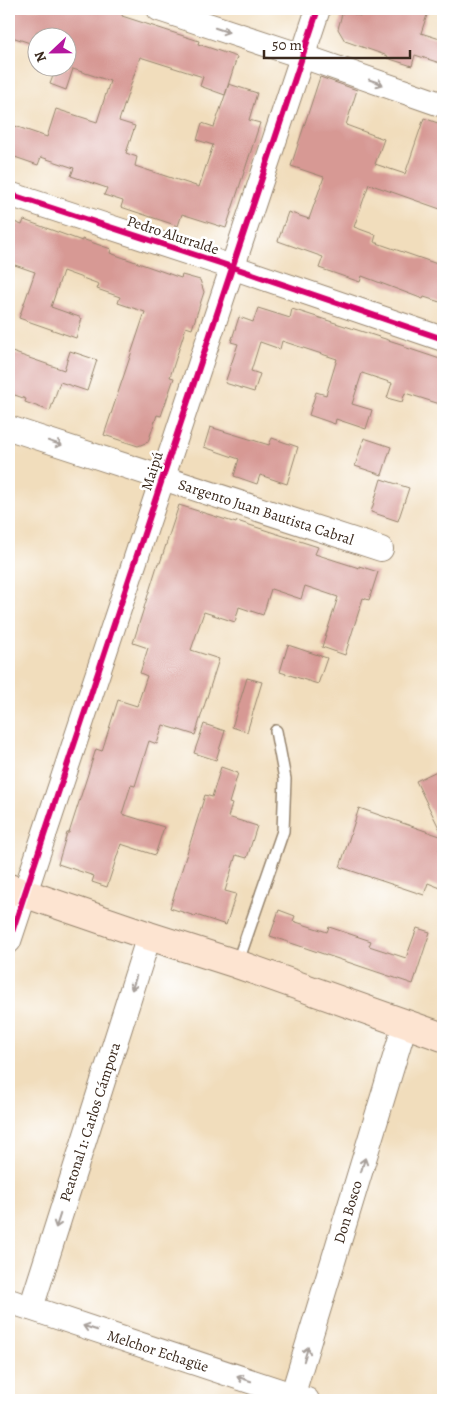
<svg xmlns="http://www.w3.org/2000/svg" width="452" height="1409" viewBox="0 0 452 1409" font-family="Alegreya,serif">
  <style>
    .building { fill: #d79994 }
    .lines { fill: none; stroke-linecap: round; stroke-linejoin: round }
    .service-casing { stroke: #96846d; stroke-width: 14 }
    .minor-casing { stroke: #96846d; stroke-width: 26 }
    .secondary-casing { stroke: #96846d; stroke-width: 30 }
    .service { stroke: #fff; stroke-width: 11 }
    .minor { stroke: #fff; stroke-width: 24 }
    .secondary { stroke: #fde4d1; stroke-width: 28 }
    .cycleway-casing { stroke: #fff; stroke-width: 9 }
    .cycleway { stroke: #d6006c; stroke-width: 6 }
    .oneway { stroke: #a79f9a }
    .labels { text-anchor: middle; stroke-width: 5; stroke-linejoin: round; paint-order: stroke }
    .street-label { font-size: 15px; fill: #3b2a1e; stroke: #fff }
  </style>
  <rect width="100%" height="100%" fill="#fff"/>
  <filter id="ink" filterUnits="userSpaceOnUse"><feTurbulence type="fractalNoise" baseFrequency=".02" numOctaves="2"/><feDisplacementMap in="SourceGraphic" scale="10" xChannelSelector="R" yChannelSelector="G"/><feConvolveMatrix kernelMatrix="1 2 1 2 8 2 1 2 1" color-interpolation-filters="sRGB"/></filter>
  <filter id="wash" filterUnits="userSpaceOnUse"><feTurbulence type="fractalNoise" baseFrequency=".0096" numOctaves="4" result="noise"/><feDisplacementMap in="SourceGraphic" scale="20" xChannelSelector="R" yChannelSelector="G"/><feGaussianBlur stdDeviation="1.12" result="paint"/><feColorMatrix in="noise" values="0 0 0 0 0 0 0 0 0 0 0 0 0 0 0 0 0 1.4 0 .05"/><feComposite in="paint" operator="in"/></filter>
  <g filter="url(#wash)">
    <rect width="100%" height="100%" fill="#f1ddbc"/>
    <g id="blocks">
      <g class="building">
        <path d="M 9,9 L 115,9 L 123,11 L 122,16 L 199,41 L 198,44 L 237,57 L 225,95 L 200,86 L 203,77 L 140,57 L 119,121 L 135,126 L 126,153 L 137,157 L 135,166 L 199,187 L 213,145 L 197,140 L 202,123 L 214,127 L 229,84 L 257,93 L 249,120 L 260,123 L 226,228 L 182,214 L 178,226 L 121,207 L 123,201 L 104,195 L 107,188 L 71,176 L 74,168 L 41,157 L 38,165 L 9,155 L 9,124 L 47,137 L 56,109 L 97,122 L 110,81 L 73,69 L 66,90 L 50,84 L 56,68 L 69,68 L 68,67 L 68,38 L 56,38 L 37,31 L 33,44 L 9,36 Z"/>
        <path d="M 362,9 L 429,9 L 421,33 L 443,40 L 443,64 L 415,55 L 412,66 L 387,58 L 388,56 L 345,41 L 338,29 L 343,10 L 360,16 Z"/>
        <path d="M 320,77 L 357,90 L 346,125 L 384,139 L 375,164 L 405,174 L 424,118 L 443,125 L 443,210 L 369,184 L 354,227 L 376,235 L 374,242 L 443,266 L 443,303 L 424,297 L 423,299 L 362,276 L 360,282 L 319,268 L 323,257 L 278,241 L 288,212 L 309,219 L 324,177 L 291,166 Z"/>
        <path d="M 9,220 L 22,225 L 24,220 L 82,241 L 82,239 L 111,249 L 110,253 L 181,278 L 182,275 L 200,280 L 204,292 L 192,329 L 186,327 L 170,377 L 174,378 L 161,416 L 157,415 L 148,442 L 138,446 L 104,435 L 145,312 L 118,303 L 120,297 L 97,289 L 99,284 L 63,271 L 51,307 L 82,318 L 76,338 L 19,318 L 35,272 L 9,263 Z"/>
        <path d="M 258,308 L 290,318 L 292,309 L 404,345 L 404,347 L 443,360 L 443,405 L 405,393 L 402,402 L 387,398 L 392,383 L 362,373 L 352,404 L 372,410 L 366,429 L 336,419 L 335,424 L 309,415 L 316,392 L 326,395 L 337,359 L 282,341 L 280,349 L 260,342 L 251,371 L 260,374 L 254,392 L 225,383 L 238,344 L 231,342 L 239,317 L 253,322 Z"/>
        <path d="M 9,351 L 64,370 L 70,351 L 97,360 L 87,391 L 60,382 L 50,411 L 25,402 L 26,399 L 9,393 Z"/>
        <path d="M 210,427 L 269,445 L 272,438 L 298,447 L 287,484 L 260,475 L 257,484 L 234,476 L 239,459 L 204,447 Z"/>
        <path d="M 364,438 L 391,447 L 382,475 L 355,466 Z"/>
        <path d="M 381,479 L 409,488 L 398,521 L 371,512 Z"/>
        <path d="M 179,505 L 236,523 L 237,521 L 318,547 L 315,554 L 359,568 L 359,566 L 378,572 L 369,600 L 363,598 L 345,655 L 322,647 L 338,597 L 305,586 L 301,599 L 271,589 L 263,615 L 239,607 L 235,622 L 204,612 L 191,650 L 219,659 L 195,735 L 163,725 L 157,744 L 149,741 L 135,786 L 131,785 L 122,814 L 164,827 L 155,855 L 121,844 L 107,887 L 92,882 L 94,876 L 58,864 L 67,833 L 69,833 L 96,749 L 102,751 L 118,700 L 137,706 L 147,676 L 140,673 L 148,648 L 133,643 L 158,563 L 160,563 Z"/>
        <path d="M 288,645 L 327,658 L 318,684 L 280,672 Z"/>
        <path d="M 247,678 L 262,682 L 247,732 L 232,727 Z"/>
        <path d="M 204,724 L 225,731 L 216,760 L 194,753 Z"/>
        <path d="M 221,767 L 238,773 L 229,803 L 232,804 L 228,817 L 257,826 L 247,858 L 236,855 L 225,891 L 236,894 L 226,925 L 196,915 L 195,916 L 170,908 L 205,795 L 212,797 Z"/>
        <path d="M 443,768 L 443,836 L 416,781 Z"/>
        <path d="M 359,808 L 443,837 L 439,850 L 443,852 L 443,889 L 428,883 L 424,895 L 340,867 Z"/>
        <path d="M 279,910 L 295,916 L 293,921 L 327,932 L 329,927 L 371,941 L 369,946 L 406,958 L 417,928 L 430,932 L 413,984 L 270,936 Z"/>
      </g>
    </g>
  </g>
  <g filter="url(#ink)">
    <use href="#blocks" fill-opacity="0" stroke="#96846d" stroke-width="1"/>
    <g class="lines">
      <g class="service-casing">
        <path id="service" d="M 237,964 L 283,831 L 285,779 L 276,731"/>
      </g>
      <g class="minor-casing">
        <g id="minor">
          <path d="M 159,9 L 302,56 L 443,105"/>
          <path d="M 9,194 L 232,267 L 443,339"/>
          <path d="M 9,428 L 381,549"/>
          <path d="M 9,941 L 318,9"/>
          <path d="M 9,1301 L 307,1400"/>
          <path d="M 31,1308 L 149,936"/>
          <path d="M 291,1400 L 405,1024"/>
        </g>
      </g>
      <g class="secondary-casing">
        <path id="secondary" d="M 9,888 L 149,936 L 237,964 L 443,1037"/>
      </g>
      <use href="#service" class="service"/>
      <use href="#minor" class="minor"/>
      <use href="#secondary" class="secondary"/>
      <g class="cycleway-casing">
        <g id="cycleway">
          <path d="M 9,194 L 232,267 L 443,339"/>
          <path d="M 9,941 L 318,9"/>
        </g>
      </g>
      <use href="#cycleway" class="cycleway"/>
    </g>
    <defs><path id="oneway-shaft" d="M-6 0H5M1.5-3L5.5 0L1.5 3" fill="none" stroke-width="1.6" stroke-linecap="round" stroke-linejoin="round" transform="scale(1.25)"/></defs>
    <g class="oneway">
      <use href="#oneway-shaft" transform="translate(222 30) rotate(18)"/>
      <use href="#oneway-shaft" transform="translate(376 82) rotate(19)"/>
      <use href="#oneway-shaft" transform="translate(55 443) rotate(18)"/>
      <use href="#oneway-shaft" transform="translate(134 983) rotate(108)"/>
      <use href="#oneway-shaft" transform="translate(363 1165) rotate(-73)"/>
      <use href="#oneway-shaft" transform="translate(58 1221) rotate(108)"/>
      <use href="#oneway-shaft" transform="translate(90 1328) rotate(-162)"/>
      <use href="#oneway-shaft" transform="translate(306 1354) rotate(-73)"/>
      <use href="#oneway-shaft" transform="translate(244 1379) rotate(-162)"/>
    </g>
  </g>
  <g class="labels">
    <g class="street-label">
      <text transform="translate(173 235) rotate(18)" y="5">Pedro Alurralde</text>
      <text transform="translate(152 471) rotate(-72)" y="5">Maipú</text>
      <text transform="translate(266 512) rotate(18)" y="5">Sargento Juan Bautista Cabral</text>
      <text transform="translate(90 1122) rotate(-72)" y="5">Peatonal 1: Carlos Cámpora</text>
      <text transform="translate(348 1212) rotate(-73)" y="5">Don Bosco</text>
      <text transform="translate(158 1351) rotate(18)" y="5">Melchor Echagüe</text>
    </g>
  </g>
  <rect width="452" height="1409" fill="none" stroke="#fff" stroke-width="30"/>
  <g transform="translate(52 52) rotate(248)"><circle r="24" fill="#ffffff" stroke="#b1aaa5"/>
  <path d="M0-4L9 19L0 12L-9 19Z" fill="#b5179e"/>
  <text y="-8" font-size="14" font-weight="bold" text-anchor="middle" fill="#3b2a1e">N</text>
  </g>
  <path d="M264 50v8h146v-8" fill="none" stroke="#3b2a1e" stroke-width="2.5"/>
  <text x="272" y="50" font-size="15" fill="#3b2a1e" stroke="#ffffff" stroke-width="4" paint-order="stroke">50 m</text>
</svg>
